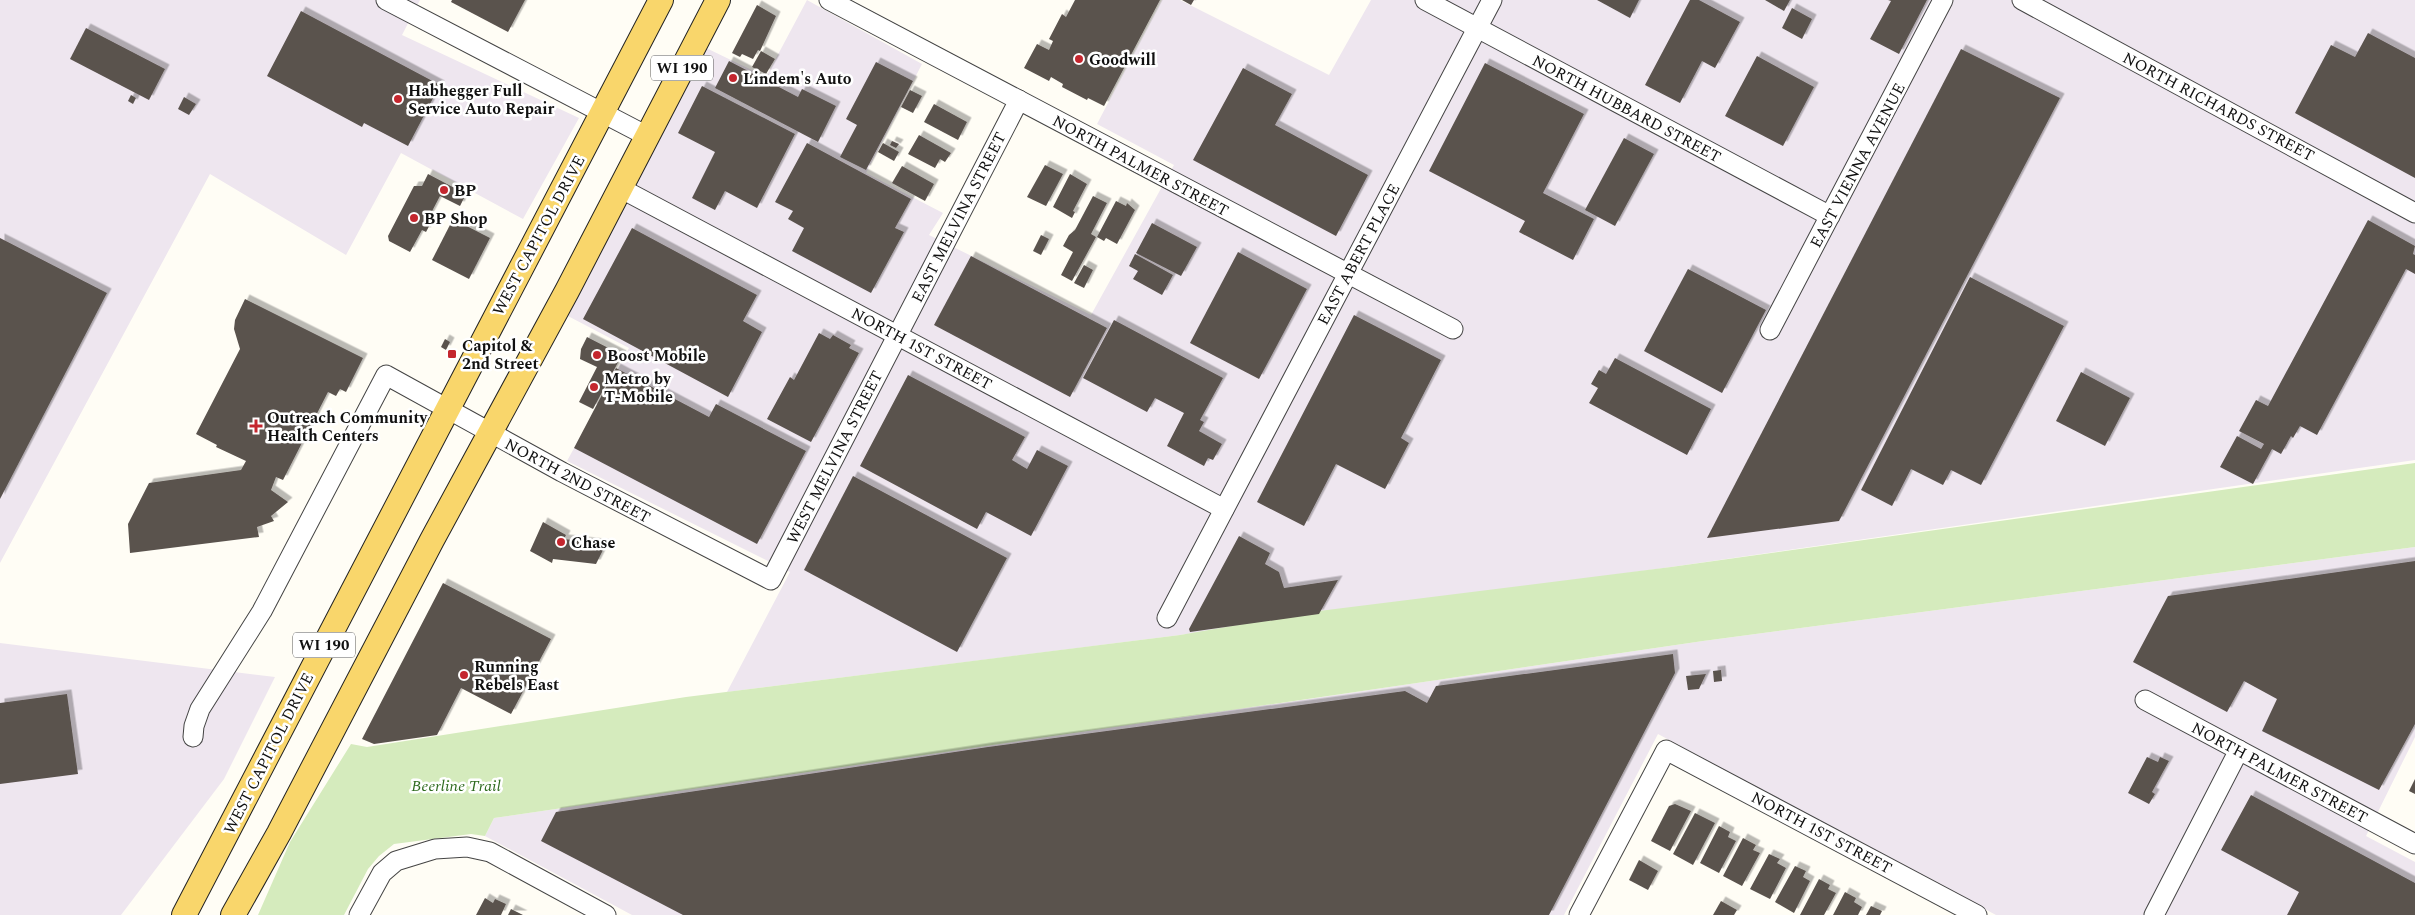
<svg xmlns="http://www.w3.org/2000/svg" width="2415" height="915" viewBox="0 0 2415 915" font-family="Spectral,serif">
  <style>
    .industrial { fill: #eee6ef }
    .green { fill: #d5ebbd }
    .building { fill: #5a524d; filter: url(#shadow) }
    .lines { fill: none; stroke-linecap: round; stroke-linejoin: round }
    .minor-casing { stroke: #444; stroke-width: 21 }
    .major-casing { stroke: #222; stroke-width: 26 }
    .minor { stroke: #fff; stroke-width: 19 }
    .major { stroke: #f9d66b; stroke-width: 24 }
    .poi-dot { fill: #c4262e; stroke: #fff; stroke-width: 2 }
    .labels { text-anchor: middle; stroke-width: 5; stroke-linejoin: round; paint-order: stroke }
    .shield { fill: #fff; stroke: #585858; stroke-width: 1 }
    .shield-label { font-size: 15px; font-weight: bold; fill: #111 }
    .poi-label { font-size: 16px; font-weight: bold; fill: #111; stroke: #fff; text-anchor: start }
    .street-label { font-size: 16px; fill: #111; stroke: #fff }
    .park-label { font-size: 16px; font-style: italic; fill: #2f6b1f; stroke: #fff }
  </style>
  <defs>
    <filter id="shadow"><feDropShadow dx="4.5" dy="-4.5" stdDeviation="0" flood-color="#0004"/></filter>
  </defs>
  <rect width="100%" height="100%" fill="#fffdf5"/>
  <g class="industrial">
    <path d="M 0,0 L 420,0 L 402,35 L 579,118 L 523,219 L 401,153 L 346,255 L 210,174 L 0,563 Z"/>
    <path d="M 807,0 L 922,64 L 866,173 L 943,213 L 929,235 L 1091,315 L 1174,165 L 1097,124 L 1162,0 L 1180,0 L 1329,75 L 1371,0 L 2415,0 L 2415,460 L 1671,567 L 1180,635 L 727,692 L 790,572 L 567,461 L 629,348 L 566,315 L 702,46 L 766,77 Z"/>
    <path d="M 2415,547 L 2415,737 L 2366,836 L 2415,862 L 2415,915 L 1996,915 L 1658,734 L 1564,915 L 632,915 L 485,836 L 494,818 L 1703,641 Z"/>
    <path d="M 0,643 L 275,677 L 224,779 L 121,915 L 0,915 Z"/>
  </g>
  <path class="green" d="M 2415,463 L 2415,547 L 1703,641 L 494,818 L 485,836 L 471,834 L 394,844 L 379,856 L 368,869 L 344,915 L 258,915 L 290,842 L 351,744 L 367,747 L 686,697 L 1180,635 L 1319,611 L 1671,567 Z"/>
  <g class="building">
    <path d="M 452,0 L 525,0 L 508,32 L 451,2 Z"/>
    <path d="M 1075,0 L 1160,0 L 1104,106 L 1088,98 L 1087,100 L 1062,87 L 1063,84 L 1051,77 L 1049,81 L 1024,68 L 1037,44 L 1049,50 L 1053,41 L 1049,39 L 1062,14 L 1066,17 Z"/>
    <path d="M 1182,0 L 1194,0 L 1191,5 Z"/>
    <path d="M 1597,0 L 1639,0 L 1630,18 Z"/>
    <path d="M 1690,0 L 1699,0 L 1740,22 L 1715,68 L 1702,61 L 1680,103 L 1645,85 Z"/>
    <path d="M 1765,0 L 1790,0 L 1784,11 Z"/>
    <path d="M 1888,0 L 1927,0 L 1899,54 L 1870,39 L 1891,1 Z"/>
    <path d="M 757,5 L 776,16 L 760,51 L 758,50 L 753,59 L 742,54 L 740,57 L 732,53 Z"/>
    <path d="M 1792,8 L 1812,19 L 1802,39 L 1782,28 Z"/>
    <path d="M 301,11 L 440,85 L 408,146 L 364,123 L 362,127 L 267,76 Z"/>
    <path d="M 86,28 L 165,69 L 149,100 L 70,59 Z"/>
    <path d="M 2368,33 L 2415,58 L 2415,178 L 2295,113 L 2331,45 L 2355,57 Z"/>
    <path d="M 1961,49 L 2060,98 L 1839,521 L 1707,538 Z"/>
    <path d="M 761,51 L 775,59 L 766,74 L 752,67 Z"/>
    <path d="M 1757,56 L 1814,87 L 1783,146 L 1725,116 Z"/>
    <path d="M 729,61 L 798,97 L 802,89 L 836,106 L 818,142 L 715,88 Z"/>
    <path d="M 876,62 L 913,81 L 866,170 L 840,157 L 857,125 L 846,119 Z"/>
    <path d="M 1485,63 L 1584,114 L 1543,193 L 1594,219 L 1573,260 L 1519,232 L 1525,221 L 1429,171 Z"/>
    <path d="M 1243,68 L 1292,94 L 1275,125 L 1368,175 L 1336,236 L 1193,160 Z"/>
    <path d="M 702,86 L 795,134 L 757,208 L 725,191 L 715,210 L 692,198 L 715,152 L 678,133 Z"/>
    <path d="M 910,90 L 922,96 L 913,113 L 901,107 Z"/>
    <path d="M 131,95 L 136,98 L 133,104 L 128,101 Z"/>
    <path d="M 184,97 L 196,104 L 189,115 L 178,109 Z"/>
    <path d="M 934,104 L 967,122 L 958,140 L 924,122 Z"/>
    <path d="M 919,135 L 951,153 L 945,162 L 940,159 L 935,168 L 908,154 Z"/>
    <path d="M 1624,138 L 1654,154 L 1615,226 L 1585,210 Z"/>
    <path d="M 892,141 L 899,144 L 896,148 L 890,145 Z"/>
    <path d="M 807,143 L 911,199 L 895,228 L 904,232 L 871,293 L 792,251 L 804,228 L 788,219 L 793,211 L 775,202 Z"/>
    <path d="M 883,143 L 899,152 L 894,161 L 878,152 Z"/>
    <path d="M 1045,165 L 1063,174 L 1046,206 L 1027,197 Z"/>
    <path d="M 902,166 L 934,184 L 925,201 L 892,183 Z"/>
    <path d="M 428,174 L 466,194 L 460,206 L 440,196 L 429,217 L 433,219 L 426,232 L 422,230 L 410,252 L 389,241 L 388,236 L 414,186 L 422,186 Z"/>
    <path d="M 1070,174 L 1087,184 L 1073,211 L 1075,212 L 1072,218 L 1053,207 Z"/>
    <path d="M 1093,196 L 1107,203 L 1091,234 L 1096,237 L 1072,281 L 1061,275 L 1073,252 L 1063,246 L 1069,235 L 1075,230 Z"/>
    <path d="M 1116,201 L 1126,206 L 1127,203 L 1135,210 L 1117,244 L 1106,238 L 1104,241 L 1097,237 Z"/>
    <path d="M 453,219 L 490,238 L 469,279 L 432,260 Z"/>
    <path d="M 2368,220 L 2415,246 L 2413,254 L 2415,255 L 2415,274 L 2406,269 L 2317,435 L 2300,426 L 2293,438 L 2291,436 L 2281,454 L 2272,449 L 2253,484 L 2220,467 L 2237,436 L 2261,449 L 2264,444 L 2239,431 L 2256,400 L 2268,406 Z"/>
    <path d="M 1152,223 L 1197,247 L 1181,276 L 1136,253 Z"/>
    <path d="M 632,228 L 757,295 L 743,321 L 762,332 L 728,397 L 583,319 Z"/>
    <path d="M 1041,235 L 1049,239 L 1041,255 L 1033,251 Z"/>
    <path d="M 0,238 L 107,293 L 0,499 Z"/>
    <path d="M 1238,252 L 1307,289 L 1259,379 L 1190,343 Z"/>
    <path d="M 1135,254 L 1173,275 L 1162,295 L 1133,279 L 1138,271 L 1129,266 Z"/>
    <path d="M 971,256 L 1107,328 L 1070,397 L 934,325 Z"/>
    <path d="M 1084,265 L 1093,270 L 1084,288 L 1074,283 Z"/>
    <path d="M 1688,269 L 1766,310 L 1722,393 L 1644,351 Z"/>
    <path d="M 1970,277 L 2064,326 L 1981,485 L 1951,470 L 1943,485 L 1911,469 L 1892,506 L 1861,490 Z"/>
    <path d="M 245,299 L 363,358 L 346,392 L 340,389 L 336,396 L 328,392 L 283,480 L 276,477 L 271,490 L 288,502 L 271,516 L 274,521 L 257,527 L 259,537 L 130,553 L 128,524 L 149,483 L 241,470 L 246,461 L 216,447 L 217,445 L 196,434 L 240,349 L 234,329 L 235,320 Z"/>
    <path d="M 1354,315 L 1441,360 L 1401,438 L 1409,443 L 1385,489 L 1336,464 L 1304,526 L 1257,502 Z"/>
    <path d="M 1114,320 L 1223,378 L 1200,420 L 1204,422 L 1199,431 L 1222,444 L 1213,460 L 1208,458 L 1204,466 L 1167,446 L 1184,413 L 1155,398 L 1147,412 L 1083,378 Z"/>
    <path d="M 819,333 L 830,339 L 833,335 L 851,345 L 849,348 L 859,353 L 811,442 L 767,419 L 790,377 L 794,380 Z"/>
    <path d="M 587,337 L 622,355 L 593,409 L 579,402 L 597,367 L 580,359 L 581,349 Z"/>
    <path d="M 445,339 L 450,342 L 446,350 L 441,347 Z"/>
    <path d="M 1615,358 L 1711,409 L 1687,455 L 1589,403 L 1598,388 L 1591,384 L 1599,370 L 1606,374 Z"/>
    <path d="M 616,368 L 709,417 L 716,404 L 806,451 L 757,544 L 574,448 Z"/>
    <path d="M 2081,372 L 2130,398 L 2105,446 L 2056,421 Z"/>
    <path d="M 908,375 L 1025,437 L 1012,460 L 1027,469 L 1037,450 L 1068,466 L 1031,536 L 986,512 L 977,529 L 860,466 Z"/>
    <path d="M 853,476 L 1007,558 L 957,652 L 804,570 Z"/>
    <path d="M 543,522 L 566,535 L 564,539 L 606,544 L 596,564 L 553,559 L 552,563 L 530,551 Z"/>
    <path d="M 1239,536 L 1270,553 L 1265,564 L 1279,572 L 1284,588 L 1338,580 L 1319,614 L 1190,632 L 1189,629 Z"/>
    <path d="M 2415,561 L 2415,724 L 2379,790 L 2262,731 L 2277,699 L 2244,681 L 2227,712 L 2133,662 L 2168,596 Z"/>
    <path d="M 443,583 L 551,639 L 511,714 L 461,688 L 437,735 L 374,744 L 362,739 Z"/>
    <path d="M 1673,654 L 1675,673 L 1549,915 L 683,915 L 541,841 L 556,812 L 988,747 L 1405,691 L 1427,703 L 1436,686 Z"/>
    <path d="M 1721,670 L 1722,681 L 1714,682 L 1713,671 Z"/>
    <path d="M 1706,674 L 1699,689 L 1688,690 L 1686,676 Z"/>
    <path d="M 67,694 L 78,774 L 0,784 L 0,703 Z"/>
    <path d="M 2147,757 L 2158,762 L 2160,757 L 2169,761 L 2152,792 L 2155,794 L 2149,804 L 2128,793 Z"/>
    <path d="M 2415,779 L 2415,794 L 2409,791 Z"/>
    <path d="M 2251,795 L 2415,883 L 2415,915 L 2287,915 L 2299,892 L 2221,850 Z"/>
    <path d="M 1675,804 L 1691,811 L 1670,851 L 1651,841 L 1669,806 Z"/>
    <path d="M 1695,813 L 1715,823 L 1693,865 L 1673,854 Z"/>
    <path d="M 1719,826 L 1730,832 L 1728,837 L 1736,841 L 1719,873 L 1700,863 Z"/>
    <path d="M 1743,838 L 1756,845 L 1753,850 L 1760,853 L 1742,886 L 1723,876 Z"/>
    <path d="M 1769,854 L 1780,859 L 1777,863 L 1786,868 L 1770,899 L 1750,889 Z"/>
    <path d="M 1639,860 L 1658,871 L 1648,890 L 1629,880 Z"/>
    <path d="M 1795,866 L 1806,871 L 1803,877 L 1810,881 L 1794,913 L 1775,902 Z"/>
    <path d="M 1819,879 L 1830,885 L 1828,889 L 1836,893 L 1824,915 L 1800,915 Z"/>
    <path d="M 1845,892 L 1856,898 L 1854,902 L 1862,907 L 1858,915 L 1833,915 Z"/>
    <path d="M 485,898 L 493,903 L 495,899 L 506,904 L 501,915 L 476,915 Z"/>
    <path d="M 1721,901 L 1737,910 L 1734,915 L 1713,915 Z"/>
    <path d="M 1871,906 L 1882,911 L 1880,915 L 1866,915 Z"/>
    <path d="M 511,909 L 523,915 L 508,915 Z"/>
  </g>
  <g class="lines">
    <g class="minor-casing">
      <g id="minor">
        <path d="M 386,0 L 647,136"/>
        <path d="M 829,0 L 1453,329"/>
        <path d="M 1425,0 L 1830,216"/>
        <path d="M 2022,0 L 2415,213"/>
        <path d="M 620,188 L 1224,509"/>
        <path d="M 1770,330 L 1943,0"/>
        <path d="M 1167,618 L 1492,0"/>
        <path d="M 2145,700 L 2415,844"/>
        <path d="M 193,737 L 194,726 L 200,709 L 262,611 L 386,375 L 562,472 L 771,580 L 1019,100"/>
        <path d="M 359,915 L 382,873 L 396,861 L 435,849 L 467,847 L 490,852 L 606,915"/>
        <path d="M 1579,915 L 1666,750 L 1977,915"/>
        <path d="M 2154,915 L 2239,750"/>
      </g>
    </g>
    <g class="major-casing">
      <g id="major">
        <path d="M 184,915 L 661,0"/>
        <path d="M 233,915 L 279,833 L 432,540 L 567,291 L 718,0"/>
      </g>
    </g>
    <use href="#minor" class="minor"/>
    <use href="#major" class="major"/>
  </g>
  <g class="poi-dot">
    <circle cx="1079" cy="59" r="5"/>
    <circle cx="733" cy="78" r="5"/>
    <circle cx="398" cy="99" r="5"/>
    <circle cx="444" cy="190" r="5"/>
    <circle cx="414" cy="218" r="5"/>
    <rect x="447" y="349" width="10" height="10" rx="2.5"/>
    <circle cx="597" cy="355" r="5"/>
    <circle cx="594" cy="387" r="5"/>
    <path d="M253.5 418.5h5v5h5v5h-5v5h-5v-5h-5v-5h5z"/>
    <circle cx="561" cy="542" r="5"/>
    <circle cx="464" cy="675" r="5"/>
  </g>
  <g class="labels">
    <g class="shield">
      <rect x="651" y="55.5" width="62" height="25" rx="4"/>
      <rect x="293" y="632.5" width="62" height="25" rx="4"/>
    </g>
    <g class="shield-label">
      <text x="682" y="73">WI 190</text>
      <text x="324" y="650">WI 190</text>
    </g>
    <g class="poi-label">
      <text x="1089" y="65">Goodwill</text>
      <text x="743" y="84">Lindem's Auto</text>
      <text x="408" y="96">Habhegger Full<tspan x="408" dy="18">Service Auto Repair</tspan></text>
      <text x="454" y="196">BP</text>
      <text x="424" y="224">BP Shop</text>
      <text x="462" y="351">Capitol &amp;<tspan x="462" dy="18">2nd Street</tspan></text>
      <text x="607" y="361">Boost Mobile</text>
      <text x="604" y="384">Metro by<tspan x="604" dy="18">T-Mobile</tspan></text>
      <text x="267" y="423">Outreach Community<tspan x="267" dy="18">Health Centers</tspan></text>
      <text x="571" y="548">Chase</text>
      <text x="474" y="672">Running<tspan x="474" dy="18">Rebels East</tspan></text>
    </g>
    <g class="street-label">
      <text transform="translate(2219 106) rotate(28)" y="6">NORTH RICHARDS STREET</text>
      <text transform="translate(1627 108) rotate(28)" y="6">NORTH HUBBARD STREET</text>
      <text transform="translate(1141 165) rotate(28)" y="6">NORTH PALMER STREET</text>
      <text transform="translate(1857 165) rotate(-62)" y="6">EAST VIENNA AVENUE</text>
      <text transform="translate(958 217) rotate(-63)" y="6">EAST MELVINA STREET</text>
      <text transform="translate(538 235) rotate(-62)" y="6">WEST CAPITOL DRIVE</text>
      <text transform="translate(1358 254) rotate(-62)" y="6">EAST ABERT PLACE</text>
      <text transform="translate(922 348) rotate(28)" y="6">NORTH 1ST STREET</text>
      <text transform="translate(834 457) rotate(-63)" y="6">WEST MELVINA STREET</text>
      <text transform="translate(578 480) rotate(28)" y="6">NORTH 2ND STREET</text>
      <text transform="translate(268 753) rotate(-63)" y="6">WEST CAPITOL DRIVE</text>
      <text transform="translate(2280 772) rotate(28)" y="6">NORTH PALMER STREET</text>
      <text transform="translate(1822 832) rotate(28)" y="6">NORTH 1ST STREET</text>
    </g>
    <g class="park-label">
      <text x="456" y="791">Beerline Trail</text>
    </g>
  </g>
</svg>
